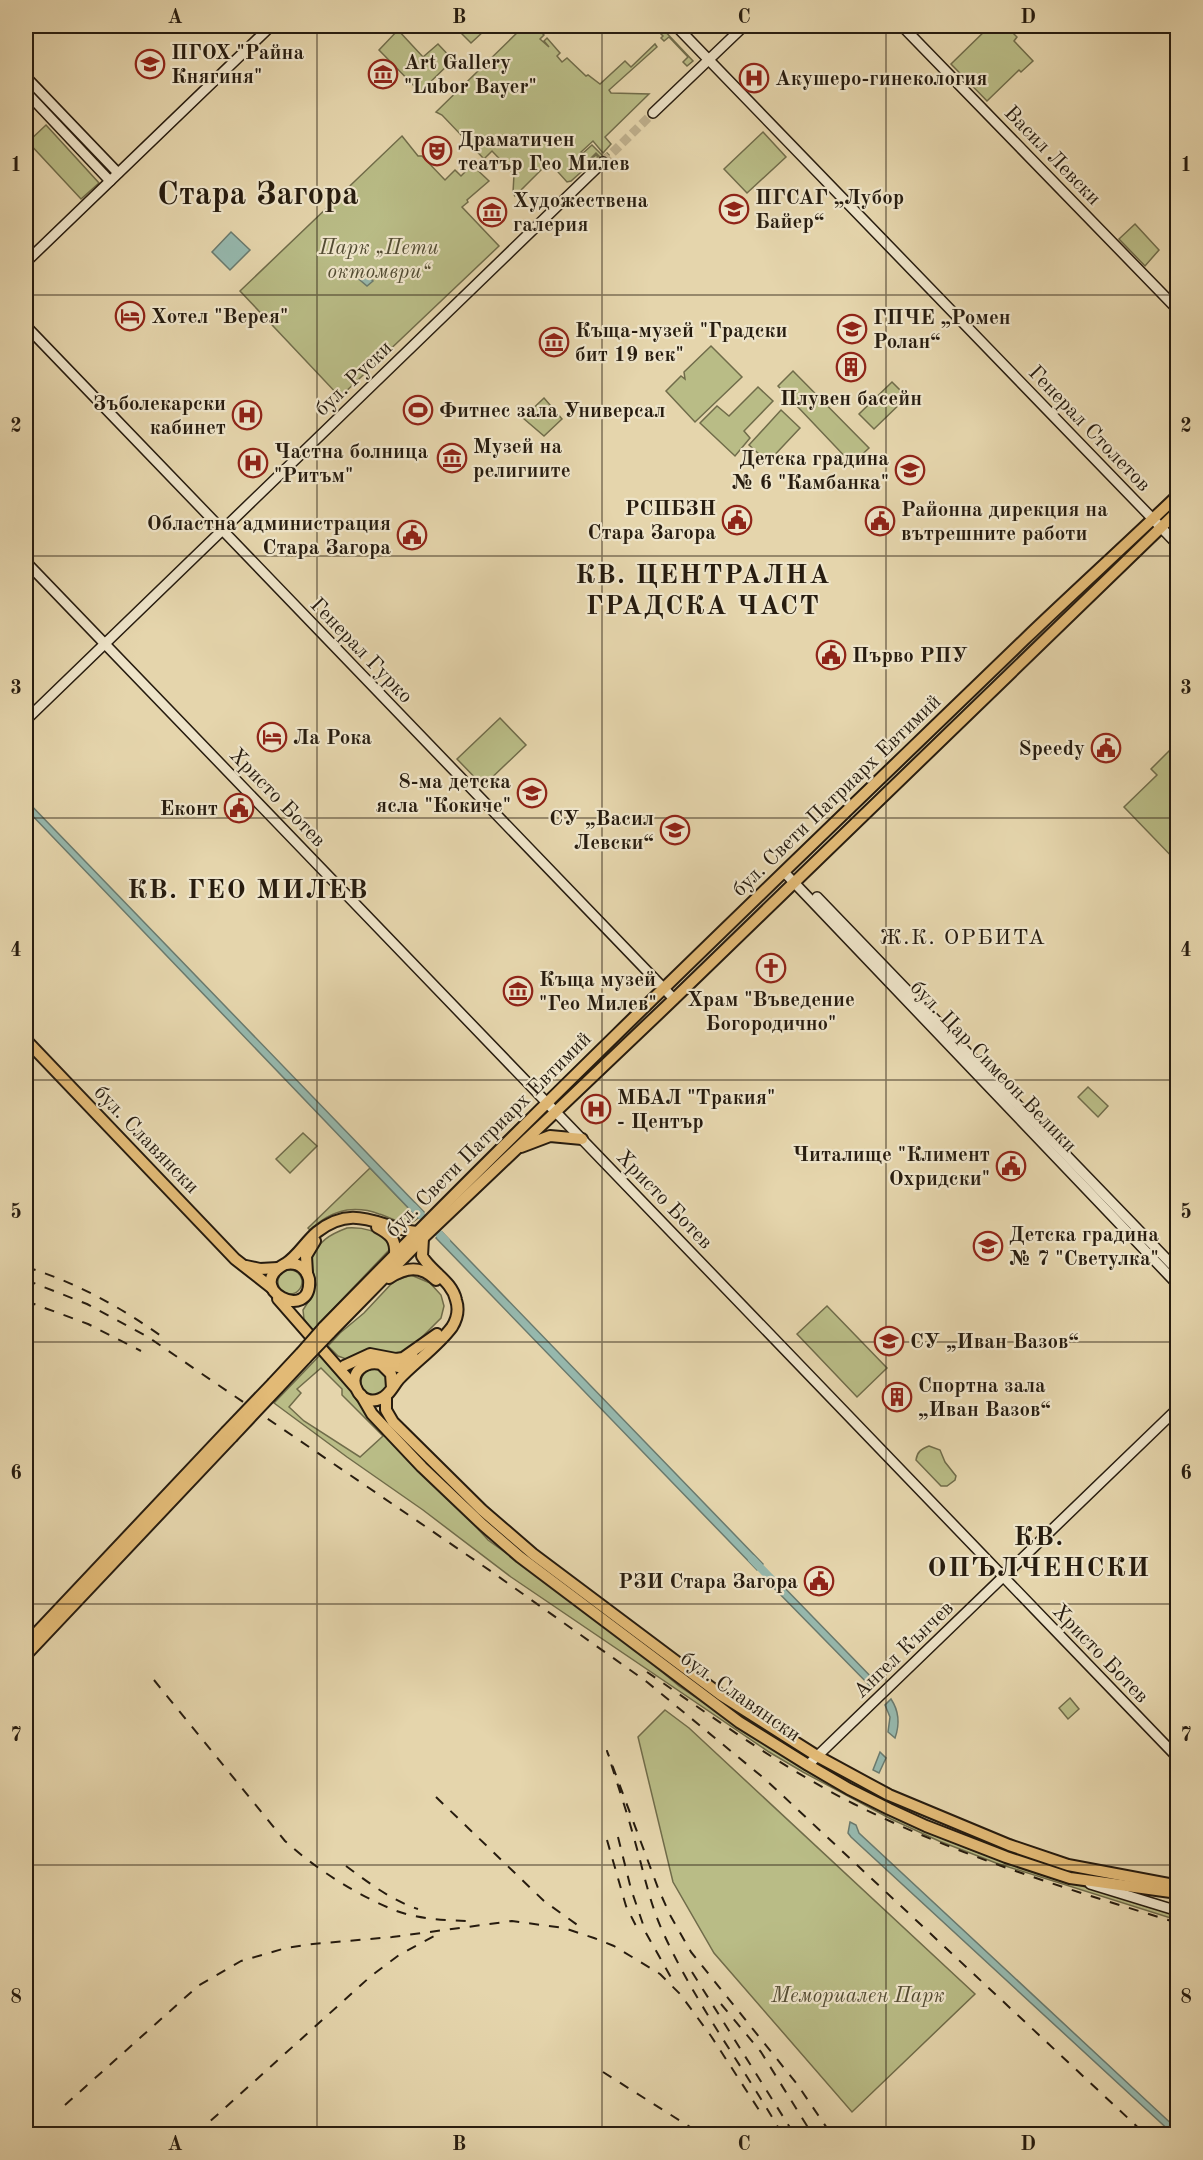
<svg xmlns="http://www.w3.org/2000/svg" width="1203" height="2160" viewBox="0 0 1203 2160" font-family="'Old Standard TT',serif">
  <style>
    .green { fill: #b9bc86; stroke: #706c4a; stroke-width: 1.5; fill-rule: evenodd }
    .water { fill: #96b8ad; stroke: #6a7a6e; stroke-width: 1.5 }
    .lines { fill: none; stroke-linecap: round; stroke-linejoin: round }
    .canal { stroke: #96b8ad; stroke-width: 8 }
    .secondary-tunnel { stroke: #bfb08d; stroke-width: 9; stroke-dasharray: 9 4.5; stroke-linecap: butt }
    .secondary-casing { stroke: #271c0f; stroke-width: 12 }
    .primary-casing { stroke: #271c0f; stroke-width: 14 }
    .secondary { stroke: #eee4c9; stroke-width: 9 }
    .primary { stroke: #e2ba76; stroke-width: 10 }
    .rail { stroke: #271c0f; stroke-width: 2; stroke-dasharray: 10 10; stroke-linecap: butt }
    .primary-bridge-casing { stroke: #271c0f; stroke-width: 14; stroke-linecap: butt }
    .primary-bridge { stroke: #e2ba76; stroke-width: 10 }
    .grid { fill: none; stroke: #271c0f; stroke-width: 1.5; stroke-opacity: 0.55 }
    .labels { text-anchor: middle; stroke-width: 4.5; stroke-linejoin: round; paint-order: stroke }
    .poi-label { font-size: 21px; font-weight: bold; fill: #271c0f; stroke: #eee4c9; text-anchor: start }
    .street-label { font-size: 21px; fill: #271c0f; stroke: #eee4c9 }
    .park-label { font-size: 21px; font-style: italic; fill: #534c33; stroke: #eee4c9 }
    .neighbourhood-label { font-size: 22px; letter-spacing: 1.5px; fill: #271c0f; stroke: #eee4c9 }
    .district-label { font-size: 27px; font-weight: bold; letter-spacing: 1.5px; fill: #271c0f; stroke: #eee4c9 }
    .town-label { font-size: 33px; font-weight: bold; fill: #271c0f; stroke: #eee4c9 }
    .neatline { fill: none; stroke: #271c0f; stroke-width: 2 }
    .grid-label { font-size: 20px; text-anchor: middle; font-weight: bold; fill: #271c0f }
  </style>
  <rect width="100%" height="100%" fill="#e5d5ac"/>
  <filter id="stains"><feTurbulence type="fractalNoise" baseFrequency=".00333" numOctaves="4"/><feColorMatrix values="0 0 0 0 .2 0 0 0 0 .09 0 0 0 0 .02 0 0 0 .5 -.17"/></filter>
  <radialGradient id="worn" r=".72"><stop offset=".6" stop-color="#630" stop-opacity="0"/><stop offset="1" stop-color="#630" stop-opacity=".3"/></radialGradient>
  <g class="green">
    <path d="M 457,26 L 480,26 L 485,30 L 471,43 L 455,27 Z"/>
    <path d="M 524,26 L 535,26 L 544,35 L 540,39 L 549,47 L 544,41 L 547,38 L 560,53 L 557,56 L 562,62 L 567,58 L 586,76 L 588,75 L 600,84 L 625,61 L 631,67 L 655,44 L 657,47 L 609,90 L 611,93 L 649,94 L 605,137 L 611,144 L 603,153 L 593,141 L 581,152 L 583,153 L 592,145 L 603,156 L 607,153 L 609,155 L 604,161 L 596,153 L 588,161 L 586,158 L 588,162 L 596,155 L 598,157 L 571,181 L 567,182 L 549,162 L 515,196 L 513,193 L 514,174 L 492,151 L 484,159 L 442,115 L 436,112 Z"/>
    <path d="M 653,26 L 660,26 L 693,61 L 687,66 L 683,62 L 688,57 L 669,37 L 664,41 L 661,38 L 663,36 Z"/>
    <path d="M 990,26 L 1006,26 L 1017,37 L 1014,41 L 1033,61 L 1021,72 L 1019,70 L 987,101 L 951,64 Z"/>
    <path d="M 398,30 L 423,57 L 438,44 L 453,60 L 420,92 L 379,50 Z"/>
    <path d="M 46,125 L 99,183 L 81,199 L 28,142 Z"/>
    <path d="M 763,132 L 786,157 L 747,193 L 724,169 Z"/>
    <path d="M 402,136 L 418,156 L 422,156 L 445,180 L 455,170 L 461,176 L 472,165 L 489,181 L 467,200 L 468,202 L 462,207 L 499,246 L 340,397 L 240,291 Z"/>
    <path d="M 1135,224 L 1159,250 L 1145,266 L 1119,239 Z"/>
    <path d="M 711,346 L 742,377 L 695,422 L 666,391 L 681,376 L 685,379 L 684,372 Z"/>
    <path d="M 793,371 L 869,448 L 852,464 L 778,386 Z"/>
    <path d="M 892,382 L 907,397 L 874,429 L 859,414 Z"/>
    <path d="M 758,387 L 773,401 L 744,431 L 750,438 L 735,456 L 700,423 L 717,406 L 729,416 Z"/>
    <path d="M 544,398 L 562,419 L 544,436 L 523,418 Z"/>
    <path d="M 781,410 L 800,428 L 768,462 L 749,445 Z"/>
    <path d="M 500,718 L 526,745 L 483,786 L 457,759 Z"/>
    <path d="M 1177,743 L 1177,862 L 1124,807 L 1157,775 L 1151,769 Z"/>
    <path d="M 1088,1087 L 1108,1106 L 1098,1117 L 1078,1097 Z"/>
    <path d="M 303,1133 L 317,1146 L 290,1173 L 276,1159 Z"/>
    <path d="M 370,1168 L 418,1218 C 406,1230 392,1217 379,1214 C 369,1210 357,1209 347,1210 C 331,1213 321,1220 310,1230 L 308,1228 Z"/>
    <path d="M 347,1228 C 365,1227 376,1231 389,1241 L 390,1249 L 312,1331 L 304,1319 L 303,1310 L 312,1296 L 316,1285 L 310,1259 C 320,1241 328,1235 347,1228 Z"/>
    <circle cx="290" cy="1282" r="12"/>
    <path d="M 411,1275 L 430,1283 L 441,1295 L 444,1306 L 441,1318 L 410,1349 L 401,1354 L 346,1359 L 338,1356 L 328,1346 L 340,1333 L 364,1313 L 394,1281 Z"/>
    <path d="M 827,1306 L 887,1368 L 857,1397 L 797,1334 Z"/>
    <path d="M 320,1355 L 339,1373 L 488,1540 L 603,1623 L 679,1686 L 771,1748 L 853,1797 L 925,1831 L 974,1851 L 1055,1878 L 1177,1914 L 1177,1920 L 996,1863 L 939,1841 L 891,1819 L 803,1772 L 769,1752 L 511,1577 L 423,1510 L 347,1457 L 274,1403 ZM 321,1368 L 342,1389 L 342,1395 L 383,1436 L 360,1457 L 304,1421 L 289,1407 L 301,1393 L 297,1389 Z"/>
    <circle cx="374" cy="1382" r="13"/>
    <path d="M 929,1446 L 940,1450 L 945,1462 L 956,1476 L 955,1480 L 947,1486 L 941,1486 L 916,1460 C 917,1452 921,1449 929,1446 Z"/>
    <path d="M 1070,1698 L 1079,1709 L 1068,1719 L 1059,1708 Z"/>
    <path d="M 665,1710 L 689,1728 L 975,1994 L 852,2112 L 714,1953 L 673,1882 L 638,1737 Z"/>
  </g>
  <g class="water">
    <path d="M 231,232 L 250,250 L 230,270 L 212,252 Z"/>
    <path d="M 361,269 L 373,281 L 367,286 L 354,275 Z"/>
    <path d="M 26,800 L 424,1212 L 418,1218 L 26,809 Z"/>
    <path d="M 442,1232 L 763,1564 L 757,1570 L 436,1238 Z"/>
    <path d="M 777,1580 L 878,1684 L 873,1689 L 771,1585 Z"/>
    <path d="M 891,1699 C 899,1711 900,1724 895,1738 L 888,1732 L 890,1717 L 885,1705 Z"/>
    <path d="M 880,1752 L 886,1758 L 879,1773 L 873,1770 Z"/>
    <path d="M 850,1822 L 856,1825 L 859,1833 L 1177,2129 L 1177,2134 L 1173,2134 L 851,1837 L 848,1833 Z"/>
  </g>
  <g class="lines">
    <g class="canal">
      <path d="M 413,1207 L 446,1241"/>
      <path d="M 752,1559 L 781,1589"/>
    </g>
    <path class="secondary-tunnel" d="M 603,162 L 653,113"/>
    <g class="secondary-casing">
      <g id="secondary">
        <path d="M 676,26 L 1178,545"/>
        <path d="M 902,26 L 1178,310"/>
        <path d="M 26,77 L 118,173"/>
        <path d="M 26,92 L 110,181"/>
        <path d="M 653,113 L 744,26"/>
        <path d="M 26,262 L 271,26"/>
        <path d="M 26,326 L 674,999"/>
        <path d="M 26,562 L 1178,1758"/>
        <path d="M 26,720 L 603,162"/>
        <path d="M 784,872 L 1178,1285"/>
        <path d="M 817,897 L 1178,1271"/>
        <path d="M 808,1765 L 1178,1408"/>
        <path d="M 1090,1884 L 1178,1911"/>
      </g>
    </g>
    <g class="primary-casing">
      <g id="primary">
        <path d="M 26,1040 L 235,1259 L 272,1288"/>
        <path d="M 521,1147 L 550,1136 L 582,1139"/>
        <path d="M 377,1227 C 390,1234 396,1239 395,1254"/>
        <path d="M 286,1264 C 298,1262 306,1268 309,1279 C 313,1325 241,1288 285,1264 C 297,1257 306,1241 317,1232 C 355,1202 379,1228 417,1232"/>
        <path d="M 246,1266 L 260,1269 L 278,1268"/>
        <path d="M 307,1273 L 306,1256 L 315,1241"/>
        <path d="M 389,1278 C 406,1267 421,1265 436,1280"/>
        <path d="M 278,1299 L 355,1387"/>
        <path d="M 323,1328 C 552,1093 789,867 1025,639 C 1075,591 1127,544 1178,495"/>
        <path d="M 329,1334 L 423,1238 L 674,999 L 1178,511"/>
        <path d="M 381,1364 L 399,1367 L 414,1358"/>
        <path d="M 344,1366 L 370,1354 L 396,1359 L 403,1358 L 437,1334"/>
        <path d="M 273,1383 L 301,1353"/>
        <path d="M 278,1388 L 306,1358"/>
        <path d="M 392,1388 L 391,1374 L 381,1364 C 365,1360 348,1373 357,1390 C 361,1399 371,1403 380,1399 C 389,1396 393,1386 399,1379 C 415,1362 438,1346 452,1327 C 457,1319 459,1309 456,1300 C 452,1281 431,1272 422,1256 L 423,1238"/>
        <path d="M 361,1395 L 372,1414 L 422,1467 L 483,1525 L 520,1557 L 739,1722 L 808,1765 L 849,1789 L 889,1809 L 926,1826 L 1006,1857 L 1070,1878 L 1178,1893"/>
        <path d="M 386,1396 L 386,1410 L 393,1422 L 482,1510 L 533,1554 L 721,1695 L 817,1756 L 889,1795 L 1009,1845 L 1068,1865 L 1174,1885"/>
        <path d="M 26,1644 L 226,1432"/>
        <path d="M 26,1655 L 232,1437"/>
      </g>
    </g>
    <use href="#secondary" class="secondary"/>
    <use href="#primary" class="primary"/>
    <g class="rail">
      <path d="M 26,1267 C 75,1282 119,1306 161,1336"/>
      <path d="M 26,1280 L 87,1304 L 148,1337 L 492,1572 L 647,1682 L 766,1780 L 1145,2134"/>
      <path d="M 26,1301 L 88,1324 L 141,1351"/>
      <path d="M 647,1672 C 714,1718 781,1767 854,1804 C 958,1856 1067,1889 1178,1923"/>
      <path d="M 154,1680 L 285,1841 C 316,1869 355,1894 394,1910 C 416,1919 443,1920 467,1921"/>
      <path d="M 436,1797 L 544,1901 L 583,1929"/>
      <path d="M 618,1837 L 631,1889 L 646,1933 L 673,1981"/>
      <path d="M 607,1840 L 626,1906 L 637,1928"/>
      <path d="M 346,1866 C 369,1883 391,1900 418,1909"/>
      <path d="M 692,1972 L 794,2134"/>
      <path d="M 721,2004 L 761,2052 L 812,2134"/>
      <path d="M 603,2072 L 701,2134"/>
      <path d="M 65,2105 L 198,1986 L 241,1961 L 286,1948 L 313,1944 L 392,1937 L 512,1921 L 564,1928 L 594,1938 L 614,1946 L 660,1974 L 680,1994 L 711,2036 L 759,2110"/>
      <path d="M 196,2134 L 371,1976 L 399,1955 L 436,1935"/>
      <path d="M 782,2134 C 743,2066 694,2002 662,1930 C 649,1901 643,1869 634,1838 C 626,1809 616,1780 607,1751 L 658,1888 L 670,1915 L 691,1952 L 797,2084 L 831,2134"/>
    </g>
    <g class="primary-bridge-casing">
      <g id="primary-bridge">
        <path d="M 301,1353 L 323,1328"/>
        <path d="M 306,1358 L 329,1334"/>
        <path d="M 226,1432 L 273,1383"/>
        <path d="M 232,1437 L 278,1388"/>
      </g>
    </g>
    <use href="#primary-bridge" class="primary-bridge"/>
  </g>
  <path class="grid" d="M 317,26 L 317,2134M 602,26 L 602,2134M 886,26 L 886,2134M 26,295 L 1178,295M 26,556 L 1178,556M 26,818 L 1178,818M 26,1080 L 1178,1080M 26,1342 L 1178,1342M 26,1604 L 1178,1604M 26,1865 L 1178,1865"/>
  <defs>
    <g id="school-ring" transform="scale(1.5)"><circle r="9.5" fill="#eee4c9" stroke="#8f2418" stroke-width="1.5"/><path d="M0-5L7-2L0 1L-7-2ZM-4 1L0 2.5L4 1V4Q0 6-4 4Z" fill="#8f2418"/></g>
    <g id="museum-ring" transform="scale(1.5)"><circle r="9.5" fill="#eee4c9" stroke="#8f2418" stroke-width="1.5"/><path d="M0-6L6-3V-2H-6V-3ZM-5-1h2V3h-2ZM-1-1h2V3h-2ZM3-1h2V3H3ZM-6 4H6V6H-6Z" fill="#8f2418"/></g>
    <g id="hospital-ring" transform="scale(1.5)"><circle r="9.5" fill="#eee4c9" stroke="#8f2418" stroke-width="1.5"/><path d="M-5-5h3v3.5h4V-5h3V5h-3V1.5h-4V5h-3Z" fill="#8f2418"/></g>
    <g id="theatre-ring" transform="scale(1.5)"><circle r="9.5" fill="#eee4c9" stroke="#8f2418" stroke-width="1.5"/><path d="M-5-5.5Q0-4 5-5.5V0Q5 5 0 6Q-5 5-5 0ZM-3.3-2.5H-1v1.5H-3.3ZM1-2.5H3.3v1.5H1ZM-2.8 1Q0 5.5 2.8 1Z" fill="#8f2418"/></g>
    <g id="hotel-ring" transform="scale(1.5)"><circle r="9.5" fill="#eee4c9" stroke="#8f2418" stroke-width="1.5"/><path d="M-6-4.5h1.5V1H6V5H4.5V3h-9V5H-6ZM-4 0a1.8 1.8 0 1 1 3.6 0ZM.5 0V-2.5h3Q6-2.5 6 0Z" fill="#8f2418"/></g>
    <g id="building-ring" transform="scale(1.5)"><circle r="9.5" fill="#eee4c9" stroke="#8f2418" stroke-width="1.5"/><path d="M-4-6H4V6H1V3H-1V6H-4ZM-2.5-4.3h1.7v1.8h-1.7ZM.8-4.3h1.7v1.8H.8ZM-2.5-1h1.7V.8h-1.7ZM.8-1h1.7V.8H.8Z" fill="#8f2418"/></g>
    <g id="stadium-ring" transform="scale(1.5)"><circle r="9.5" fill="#eee4c9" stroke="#8f2418" stroke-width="1.5"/><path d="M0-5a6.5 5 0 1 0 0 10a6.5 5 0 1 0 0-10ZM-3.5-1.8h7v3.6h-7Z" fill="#8f2418"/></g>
    <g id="civic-ring" transform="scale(1.5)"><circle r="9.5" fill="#eee4c9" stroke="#8f2418" stroke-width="1.5"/><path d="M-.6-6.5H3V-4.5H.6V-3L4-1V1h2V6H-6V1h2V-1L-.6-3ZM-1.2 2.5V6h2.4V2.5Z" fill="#8f2418"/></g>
    <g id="church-ring" transform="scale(1.5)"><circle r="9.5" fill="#eee4c9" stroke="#8f2418" stroke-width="1.5"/><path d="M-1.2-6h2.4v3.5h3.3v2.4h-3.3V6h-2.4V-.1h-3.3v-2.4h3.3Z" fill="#8f2418"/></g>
  </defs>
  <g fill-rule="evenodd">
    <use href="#school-ring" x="150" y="64"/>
    <use href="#museum-ring" x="383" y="74"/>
    <use href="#hospital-ring" x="754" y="78"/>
    <use href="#theatre-ring" x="437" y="151"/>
    <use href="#school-ring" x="734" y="209"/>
    <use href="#museum-ring" x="492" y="212"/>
    <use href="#hotel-ring" x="130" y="316"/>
    <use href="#school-ring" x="852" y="329"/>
    <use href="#museum-ring" x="554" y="342"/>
    <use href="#building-ring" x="851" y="367"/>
    <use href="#stadium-ring" x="418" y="410"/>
    <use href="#hospital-ring" x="247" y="415"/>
    <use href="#museum-ring" x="452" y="458"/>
    <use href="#hospital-ring" x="253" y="463"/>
    <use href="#school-ring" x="910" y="470"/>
    <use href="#civic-ring" x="737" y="520"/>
    <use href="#civic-ring" x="880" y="521"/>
    <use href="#civic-ring" x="412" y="535"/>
    <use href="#civic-ring" x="831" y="655"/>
    <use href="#hotel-ring" x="272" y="737"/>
    <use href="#civic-ring" x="1106" y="748"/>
    <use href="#school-ring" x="532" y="793"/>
    <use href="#civic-ring" x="239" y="808"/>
    <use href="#school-ring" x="675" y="830"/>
    <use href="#church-ring" x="771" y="968"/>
    <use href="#museum-ring" x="518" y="991"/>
    <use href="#hospital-ring" x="596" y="1109"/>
    <use href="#civic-ring" x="1011" y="1166"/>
    <use href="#school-ring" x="988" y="1246"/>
    <use href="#school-ring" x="889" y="1341"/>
    <use href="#building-ring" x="897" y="1397"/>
    <use href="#civic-ring" x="819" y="1581"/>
  </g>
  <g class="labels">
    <g class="poi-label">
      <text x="171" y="59">ПГОХ "Райна<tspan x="171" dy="24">Княгиня"</tspan></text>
      <text x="404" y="69">Art Gallery<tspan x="404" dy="24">"Lubor Bayer"</tspan></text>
      <text x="775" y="85">Акушеро-гинекология</text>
      <text x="458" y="146">Драматичен<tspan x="458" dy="24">театър Гео Милев</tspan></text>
      <text x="755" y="204">ПГСАГ „Лубор<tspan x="755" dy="24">Байер“</tspan></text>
      <text x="513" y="207">Художествена<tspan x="513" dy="24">галерия</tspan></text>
      <text x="151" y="323">Хотел "Верея"</text>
      <text x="873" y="324">ГПЧЕ „Ромен<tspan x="873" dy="24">Ролан“</tspan></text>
      <text x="575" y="337">Къща-музей "Градски<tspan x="575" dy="24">бит 19 век"</tspan></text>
      <text x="851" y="405" text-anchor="middle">Плувен басейн</text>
      <text x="226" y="410" text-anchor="end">Зъболекарски<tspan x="226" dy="24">кабинет</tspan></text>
      <text x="439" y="417">Фитнес зала Универсал</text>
      <text x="473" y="453">Музей на<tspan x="473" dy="24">религиите</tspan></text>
      <text x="274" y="458">Частна болница<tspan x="274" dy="24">"Ритъм"</tspan></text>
      <text x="889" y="465" text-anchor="end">Детска градина<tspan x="889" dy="24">№ 6 "Камбанка"</tspan></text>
      <text x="716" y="515" text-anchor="end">РСПБЗН<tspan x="716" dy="24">Стара Загора</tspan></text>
      <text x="901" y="516">Районна дирекция на<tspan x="901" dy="24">вътрешните работи</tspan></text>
      <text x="391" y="530" text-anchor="end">Областна администрация<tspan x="391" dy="24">Стара Загора</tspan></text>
      <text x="852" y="662">Първо РПУ</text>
      <text x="293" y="744">Ла Рока</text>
      <text x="1085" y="755" text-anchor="end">Speedy</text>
      <text x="511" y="788" text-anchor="end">8-ма детска<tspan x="511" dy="24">ясла "Кокиче"</tspan></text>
      <text x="218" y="815" text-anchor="end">Еконт</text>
      <text x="654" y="825" text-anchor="end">СУ „Васил<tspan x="654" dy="24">Левски“</tspan></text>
      <text x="539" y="986">Къща музей<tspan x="539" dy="24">"Гео Милев"</tspan></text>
      <text x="771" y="1006" text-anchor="middle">Храм "Въведение<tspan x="771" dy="24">Богородично"</tspan></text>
      <text x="617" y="1104">МБАЛ "Тракия"<tspan x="617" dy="24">- Център</tspan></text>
      <text x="990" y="1161" text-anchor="end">Читалище "Климент<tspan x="990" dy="24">Охридски"</tspan></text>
      <text x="1009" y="1241">Детска градина<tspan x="1009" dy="24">№ 7 "Светулка"</tspan></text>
      <text x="910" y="1348">СУ „Иван Вазов“</text>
      <text x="918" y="1392">Спортна зала<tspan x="918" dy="24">„Иван Вазов“</tspan></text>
      <text x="798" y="1588" text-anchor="end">РЗИ Стара Загора</text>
    </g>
    <g class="street-label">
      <text transform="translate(1053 155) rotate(46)" y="7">Васил Левски</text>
      <text transform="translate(353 378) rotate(-44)" y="7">бул. Руски</text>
      <text transform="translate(1090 428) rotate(46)" y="7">Генерал Столетов</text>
      <text transform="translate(362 650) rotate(46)" y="7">Генерал Гурко</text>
      <text transform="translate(836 795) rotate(-44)" y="7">бул. Свети Патриарх Евтимий</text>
      <text transform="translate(278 797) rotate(46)" y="7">Христо Ботев</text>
      <text transform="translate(994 1066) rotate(46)" y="7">бул. Цар Симеон Велики</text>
      <text transform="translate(488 1134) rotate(-45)" y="7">бул. Свети Патриарх Евтимий</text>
      <text transform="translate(147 1139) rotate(46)" y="7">бул. Славянски</text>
      <text transform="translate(665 1199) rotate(46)" y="7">Христо Ботев</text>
      <text transform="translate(903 1649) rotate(-44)" y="7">Ангел Кънчев</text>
      <text transform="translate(1101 1653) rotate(46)" y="7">Христо Ботев</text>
      <text transform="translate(741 1696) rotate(35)" y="7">бул. Славянски</text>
    </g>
    <g class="park-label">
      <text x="379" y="254">Парк „Пети<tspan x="379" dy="24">октомври“</tspan></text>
      <text x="858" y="2002">Мемориален Парк</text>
    </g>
    <g class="neighbourhood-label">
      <text x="963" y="944">Ж.К. ОРБИТА</text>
    </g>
    <g class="district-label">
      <text x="703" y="583">КВ. ЦЕНТРАЛНА<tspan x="703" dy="31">ГРАДСКА ЧАСТ</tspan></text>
      <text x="248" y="898">КВ. ГЕО МИЛЕВ</text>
      <text x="1039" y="1545">КВ.<tspan x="1039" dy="31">ОПЪЛЧЕНСКИ</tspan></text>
    </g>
    <g class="town-label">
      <text x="258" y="204">Стара Загора</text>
    </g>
  </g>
  <rect width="1203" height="2160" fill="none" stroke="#e5d5ac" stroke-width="66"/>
  <rect x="33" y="33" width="1137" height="2094" class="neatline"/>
  <g class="grid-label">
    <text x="175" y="23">A</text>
    <text x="459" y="23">B</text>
    <text x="744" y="23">C</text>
    <text x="1028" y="23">D</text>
    <text x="16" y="171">1</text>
    <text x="1186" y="171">1</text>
    <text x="16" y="432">2</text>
    <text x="1186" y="432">2</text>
    <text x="16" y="694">3</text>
    <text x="1186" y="694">3</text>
    <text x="16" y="956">4</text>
    <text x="1186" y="956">4</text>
    <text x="16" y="1218">5</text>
    <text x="1186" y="1218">5</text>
    <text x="16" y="1479">6</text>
    <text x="1186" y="1479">6</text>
    <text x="16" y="1741">7</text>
    <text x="1186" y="1741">7</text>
    <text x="16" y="2003">8</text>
    <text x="1186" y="2003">8</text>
    <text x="175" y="2150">A</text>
    <text x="459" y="2150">B</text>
    <text x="744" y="2150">C</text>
    <text x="1028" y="2150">D</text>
  </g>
  <rect width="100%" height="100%" filter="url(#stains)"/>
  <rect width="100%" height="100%" fill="url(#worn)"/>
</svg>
